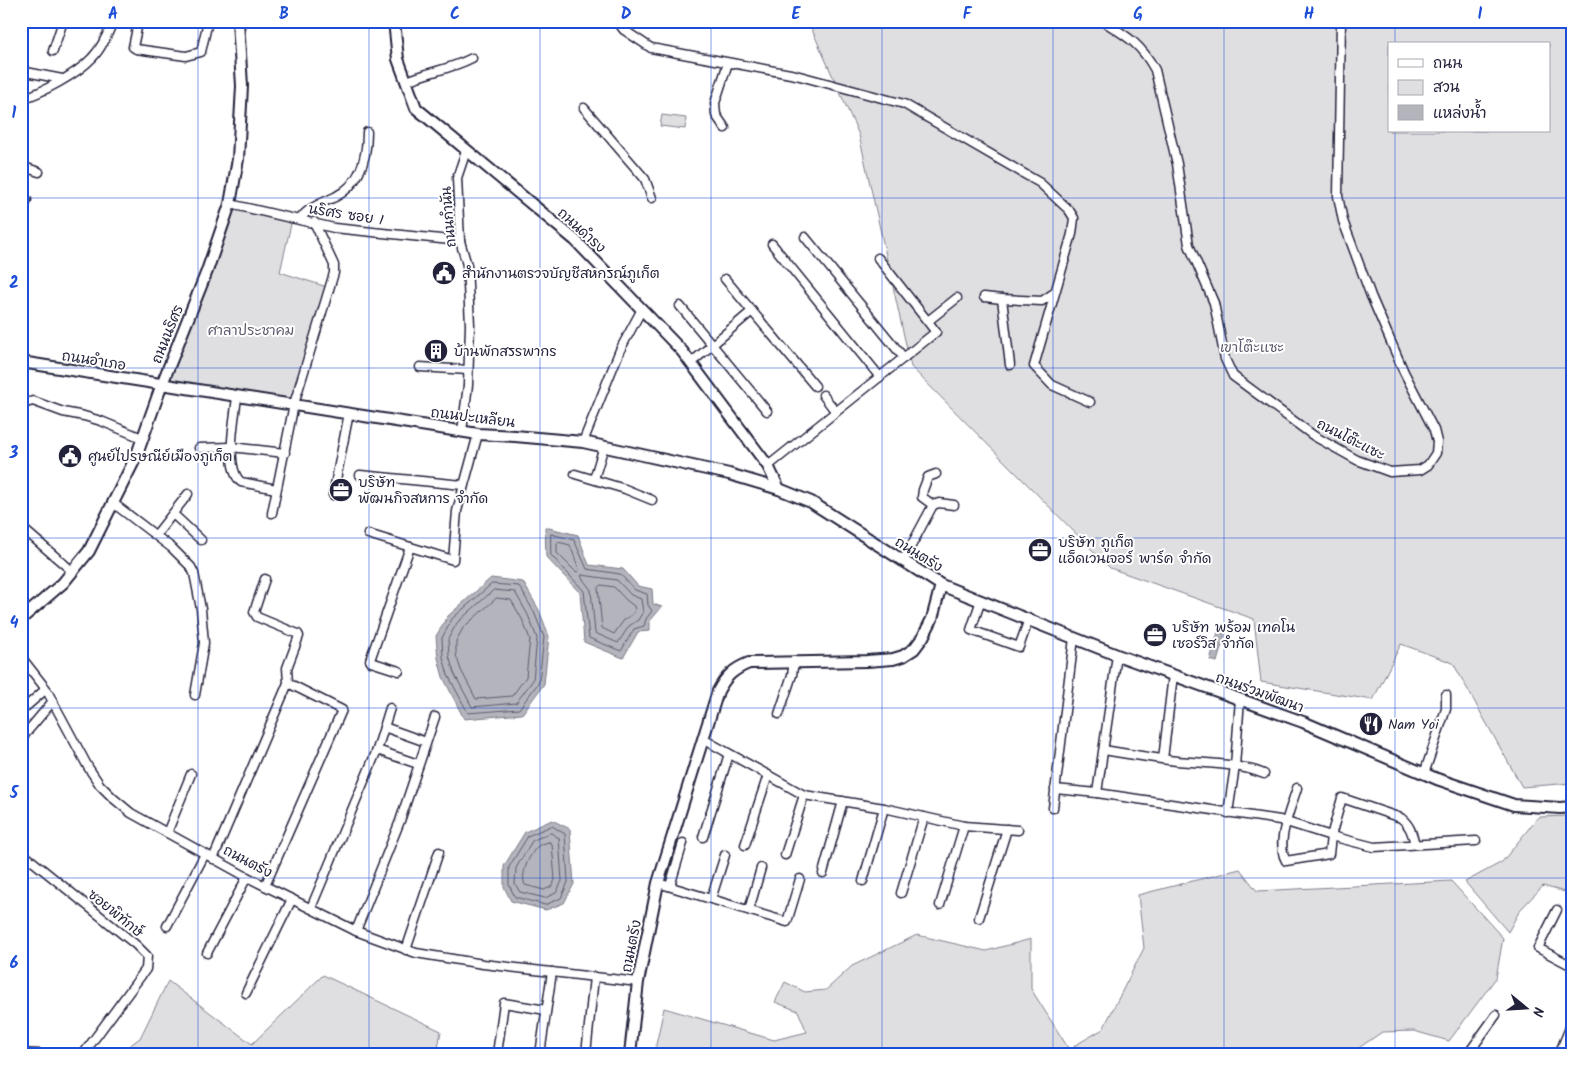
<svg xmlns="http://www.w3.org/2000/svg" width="1593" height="1075" viewBox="0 0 1593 1075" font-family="Kalam,'Playpen Sans Thai',sans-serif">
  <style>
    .green { fill: #dfdfe2; stroke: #80808e; fill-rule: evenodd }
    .water { fill: #b4b4bc; stroke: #7a7a88 }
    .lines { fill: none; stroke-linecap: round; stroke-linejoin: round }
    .shore { stroke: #5c5c6f; stroke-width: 1 }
    .minor-casing { stroke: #22223b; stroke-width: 11 }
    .tertiary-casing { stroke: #22223b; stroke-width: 14 }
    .minor { stroke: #fff; stroke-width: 8 }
    .tertiary { stroke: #fff; stroke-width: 10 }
    .grid { fill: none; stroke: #1d4ed8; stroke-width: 1; stroke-opacity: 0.55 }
    .labels { text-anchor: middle; stroke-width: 4; stroke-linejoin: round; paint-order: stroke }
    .street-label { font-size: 14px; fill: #22223b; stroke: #fff }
    .poi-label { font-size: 14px; fill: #22223b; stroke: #fff; text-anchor: start }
    .park-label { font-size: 14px; fill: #5b5b6d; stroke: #fff }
    .neatline { fill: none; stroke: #1d4ed8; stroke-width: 2 }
    .grid-label { font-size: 16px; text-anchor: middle; font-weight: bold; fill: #1d4ed8 }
  </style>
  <rect width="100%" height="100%" fill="#fff"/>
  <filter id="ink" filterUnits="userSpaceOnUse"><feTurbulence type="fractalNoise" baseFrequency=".02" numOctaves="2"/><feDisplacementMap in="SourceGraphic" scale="10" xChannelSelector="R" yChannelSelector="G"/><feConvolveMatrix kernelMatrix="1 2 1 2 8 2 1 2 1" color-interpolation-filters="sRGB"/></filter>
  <g filter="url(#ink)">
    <g class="green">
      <path d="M 808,21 L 1572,21 L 1572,783 L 1522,787 L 1453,663 L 1401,644 L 1373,700 L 1261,682 L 1254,619 L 1110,568 L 911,367 L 859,135 ZM 1389,44 L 1549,44 L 1549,131 L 1389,131 Z"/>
      <path d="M 662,115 L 686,118 L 685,129 L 660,126 Z"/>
      <path d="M 234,208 L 292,220 L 280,272 L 327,287 L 292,399 L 168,380 Z"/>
      <path d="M 1572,816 L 1572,894 L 1543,886 L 1520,910 L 1508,932 L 1465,882 L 1502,862 L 1538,817 Z"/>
      <path d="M 1240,869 L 1257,891 L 1451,881 L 1503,938 L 1496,978 L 1449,1041 L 1414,1031 L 1382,1032 L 1350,1054 L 1077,1054 L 1074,1046 L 1103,1029 L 1144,948 L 1138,895 Z"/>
      <path d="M 917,935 L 986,951 L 1031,939 L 1031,989 L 1072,1054 L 654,1054 L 664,1008 L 774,1040 L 807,1032 L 798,1011 L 775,1002 L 785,982 L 805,992 L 826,990 L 852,966 Z"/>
      <path d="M 323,975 L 441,1031 L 437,1054 L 118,1054 L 140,1038 L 168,981 L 252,1044 Z"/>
    </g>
    <g class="water">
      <path d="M 545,527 L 578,535 L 589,565 L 623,569 L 638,586 L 652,589 L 653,604 L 662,607 L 650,621 L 650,631 L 638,632 L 623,658 L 584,642 L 580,593 L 546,557 Z"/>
      <path d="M 491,578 L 523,582 L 539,610 L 549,636 L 544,684 L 522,714 L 464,719 L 443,677 L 438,658 L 436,636 L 448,616 Z"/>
      <path d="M 1218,632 L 1225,634 L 1217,662 L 1210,660 Z"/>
      <path d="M 552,820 L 570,829 L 574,884 L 564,903 L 546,910 L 511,901 L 504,887 L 504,866 L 525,832 Z"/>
    </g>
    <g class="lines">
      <g class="shore">
        <path d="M 551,534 L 574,540 L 587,569 L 620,574 L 635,590 L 647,594 L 648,605 L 652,611 L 646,619 L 644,626 L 634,629 L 621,651 L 589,638 L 584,591 L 551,555 Z"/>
        <path d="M 558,542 L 570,545 L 579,569 L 578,572 L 575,571 L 557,553 L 557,544 Z"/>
        <path d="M 582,575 L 617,580 L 631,595 L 641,599 L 643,612 L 638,620 L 629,626 L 618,643 L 595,633 L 591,590 L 582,578 Z"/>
        <path d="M 492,584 L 519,586 L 534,612 L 544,637 L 539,682 L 519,709 L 468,713 L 448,675 L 443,657 L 442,638 L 452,619 Z"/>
        <path d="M 601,585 L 614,587 L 626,600 L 634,606 L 635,610 L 633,614 L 624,620 L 614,634 L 602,628 L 598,588 Z"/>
        <path d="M 494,590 L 515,592 L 528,615 L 537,638 L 533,680 L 516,703 L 472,707 L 454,673 L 449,656 L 448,639 L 457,623 Z"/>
        <path d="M 497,598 L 511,600 L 522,619 L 530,639 L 526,677 L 512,696 L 476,699 L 461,670 L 456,655 L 456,641 L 463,628 Z"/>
        <path d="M 552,826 L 565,834 L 568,882 L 561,898 L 545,905 L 515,897 L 509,885 L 509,867 L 528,836 Z"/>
        <path d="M 551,833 L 559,838 L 562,881 L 556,893 L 545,898 L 520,892 L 515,884 L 516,868 L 532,841 Z"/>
        <path d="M 549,842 L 552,844 L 555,880 L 551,887 L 544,890 L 525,885 C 520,875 529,855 537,847 C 540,844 545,843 549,842 Z"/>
      </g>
      <g class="minor-casing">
        <g id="minor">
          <path d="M 617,21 L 624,30 L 651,48 L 796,75 L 904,104 L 1040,183 L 1069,210 L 1074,218 L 1072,234 L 1034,366 L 1052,385 L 1090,402"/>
          <path d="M 1103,21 C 1127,36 1141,44 1155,70 L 1177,164 L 1189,245 L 1214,303 L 1225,359 L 1233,376 L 1314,436 L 1357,460 L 1390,472 L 1420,470 L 1428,465 L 1436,453 L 1437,442 L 1434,430 L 1404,372 L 1371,296 L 1343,221 L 1338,196 L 1341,21"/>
          <path d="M 137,28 L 133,47 L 136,49 L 186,56 L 201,52 L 208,21"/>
          <path d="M 53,51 L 63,21"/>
          <path d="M 21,71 L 62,79"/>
          <path d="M 407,81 C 428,72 451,69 472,58"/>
          <path d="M 21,99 C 42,93 77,74 92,58 C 102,48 108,34 113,21"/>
          <path d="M 584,108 L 645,179 L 652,198"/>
          <path d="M 725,128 L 716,115 L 715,103 L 728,63"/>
          <path d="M 21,166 L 39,172"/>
          <path d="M 230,204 L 334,228 L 460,241"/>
          <path d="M 21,215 L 27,200"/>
          <path d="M 300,219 C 309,207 322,203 335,197 C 361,184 367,158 367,132"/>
          <path d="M 805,237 L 904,358"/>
          <path d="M 772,244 L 880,377"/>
          <path d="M 725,279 L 815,386"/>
          <path d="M 984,297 L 1002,299 L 1042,301 L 1054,293"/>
          <path d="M 1002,299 L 1010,365"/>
          <path d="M 680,306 L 767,411"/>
          <path d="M 928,321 L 957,298"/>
          <path d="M 692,362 L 752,311"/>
          <path d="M 420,367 L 468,370"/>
          <path d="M 823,395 L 836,412"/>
          <path d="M 237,397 C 235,417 224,468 241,482 L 276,489"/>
          <path d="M 21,406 L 26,403 L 33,401 L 63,412 L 84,416 L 101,421 L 142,438"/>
          <path d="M 462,431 L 468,385 L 470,325 L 467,265 L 460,241 L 457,178 L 466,151"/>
          <path d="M 583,442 L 620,350 L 642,309"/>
          <path d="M 199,448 L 231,447 L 285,453"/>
          <path d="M 768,466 L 936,332 L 878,258"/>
          <path d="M 575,474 L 625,489 L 652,500"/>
          <path d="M 360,475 L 463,485"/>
          <path d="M 594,479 L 604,446"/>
          <path d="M 333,495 L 349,413"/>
          <path d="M 113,503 L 172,548 L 191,567 L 194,573 L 201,609 L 204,643 L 195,695"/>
          <path d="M 933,505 L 939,503 L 954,505"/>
          <path d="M 272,513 L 294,404 L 334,273 L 334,265 L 314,222"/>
          <path d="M 173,514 L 201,540"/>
          <path d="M 21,527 L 72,571"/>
          <path d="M 368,534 L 453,560 L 457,511 L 478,434"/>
          <path d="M 156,535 L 188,494"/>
          <path d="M 903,561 L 933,505 L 922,497 L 923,490 L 928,477 L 936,474"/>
          <path d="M 981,600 L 971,630 L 1019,647 L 1029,619"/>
          <path d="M 21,657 L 46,689 L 88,767 L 100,785 L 113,798 L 131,813 L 247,877 L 356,931 L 416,953 L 483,964 L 638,982"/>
          <path d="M 399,671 L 371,662 L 370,660 L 410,547"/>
          <path d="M 21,711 L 46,689"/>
          <path d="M 779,714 L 792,675 L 794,661"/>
          <path d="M 384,727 L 426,742"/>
          <path d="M 21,739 L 53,701"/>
          <path d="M 703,739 L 804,795 L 884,808 L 964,826 L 1018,830"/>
          <path d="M 377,750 L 418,764"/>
          <path d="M 1104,750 C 1128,754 1152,758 1177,761 C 1205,763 1237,763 1264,774"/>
          <path d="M 1163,759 L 1173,675"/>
          <path d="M 1424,774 L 1446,709 L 1446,695"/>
          <path d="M 1297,788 C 1291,808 1275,843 1286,861 L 1329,854 L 1331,836 L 1342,798 L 1401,818 C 1410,825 1412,833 1415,844"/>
          <path d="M 1055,789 L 1097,793 L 1280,820 L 1331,836 L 1374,847 L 1476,841"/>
          <path d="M 1097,793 L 1117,655"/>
          <path d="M 1053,808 L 1074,638"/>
          <path d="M 1228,813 L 1235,766 L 1240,699"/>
          <path d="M 167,833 L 191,774"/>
          <path d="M 703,837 L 729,754"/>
          <path d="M 745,845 L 768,775"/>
          <path d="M 21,852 L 136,945 L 147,956 L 146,969 L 84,1053 L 80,1054"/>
          <path d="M 785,855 L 804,795"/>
          <path d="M 213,859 L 288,683 L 287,668 L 299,636 L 298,634 L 257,617 L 254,612 L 265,579"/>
          <path d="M 823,873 L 843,801"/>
          <path d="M 863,881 L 884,808"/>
          <path d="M 658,883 L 787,922 L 800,879"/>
          <path d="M 265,886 L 342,710 L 288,683"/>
          <path d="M 670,886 L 683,843"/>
          <path d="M 901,893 L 924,817"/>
          <path d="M 711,899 L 725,855"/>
          <path d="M 940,905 L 964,826"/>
          <path d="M 311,908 L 377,750 L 390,708"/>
          <path d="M 749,910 L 761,868"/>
          <path d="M 1557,910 L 1538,948 L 1572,966"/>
          <path d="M 979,918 L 1007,829"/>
          <path d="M 167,926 L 205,854"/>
          <path d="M 356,931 L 400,821 L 435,717"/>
          <path d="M 406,950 L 439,852"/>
          <path d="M 207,953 L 247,877"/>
          <path d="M 246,993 L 292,899"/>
          <path d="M 21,1053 L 40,1054"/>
          <path d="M 497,1054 L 504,1003 L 546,1010"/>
          <path d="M 540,1054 L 552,972"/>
          <path d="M 586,1054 L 594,977"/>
          <path d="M 1468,1054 L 1496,1015"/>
          <path d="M 1559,1054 L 1569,1030 L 1572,1018"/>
        </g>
      </g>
      <g class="tertiary-casing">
        <g id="tertiary">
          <path d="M 394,21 L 398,59 L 416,108 L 575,240 L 682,351 L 768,466 L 779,489"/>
          <path d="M 21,362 L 478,434 L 515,436 L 583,442 L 729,474 L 779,489 L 811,502 L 941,585 L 1074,638 L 1117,655 L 1303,722 L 1437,779 L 1514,805 L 1560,808 L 1572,807"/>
          <path d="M 21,619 L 63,583 L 89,551 L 136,457 L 162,384 L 207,271 L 230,204 L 238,159 L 242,86 L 238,21"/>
          <path d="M 630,1054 L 638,982 L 658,883 L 718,691 C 726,676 734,669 749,663 L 867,661 L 893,659 L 903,656 L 914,649 L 923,637 L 932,619 L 941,585"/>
        </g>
      </g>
      <use href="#minor" class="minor"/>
      <use href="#tertiary" class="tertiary"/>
    </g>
  </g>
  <path class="grid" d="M 198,21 L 198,1054M 369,21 L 369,1054M 540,21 L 540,1054M 711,21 L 711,1054M 882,21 L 882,1054M 1053,21 L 1053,1054M 1224,21 L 1224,1054M 1395,21 L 1395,44M 1395,131 L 1395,1054M 21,198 L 1572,198M 21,368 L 1572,368M 21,538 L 1572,538M 21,708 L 1572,708M 21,878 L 1572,878"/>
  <defs>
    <g id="civic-disc" transform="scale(1.25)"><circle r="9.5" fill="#22223b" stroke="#fff"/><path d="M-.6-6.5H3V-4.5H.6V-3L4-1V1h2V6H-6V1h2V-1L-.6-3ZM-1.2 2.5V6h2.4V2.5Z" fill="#fff"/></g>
    <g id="building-disc" transform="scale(1.25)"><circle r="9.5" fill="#22223b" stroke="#fff"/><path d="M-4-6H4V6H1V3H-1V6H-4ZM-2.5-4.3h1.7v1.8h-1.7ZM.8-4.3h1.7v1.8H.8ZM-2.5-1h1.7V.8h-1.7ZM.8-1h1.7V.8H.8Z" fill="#fff"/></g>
    <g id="office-disc" transform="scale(1.25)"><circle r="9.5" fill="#22223b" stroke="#fff"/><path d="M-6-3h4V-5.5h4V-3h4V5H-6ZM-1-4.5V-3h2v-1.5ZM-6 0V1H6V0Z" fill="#fff"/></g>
    <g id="restaurant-disc" transform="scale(1.25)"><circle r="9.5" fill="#22223b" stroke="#fff"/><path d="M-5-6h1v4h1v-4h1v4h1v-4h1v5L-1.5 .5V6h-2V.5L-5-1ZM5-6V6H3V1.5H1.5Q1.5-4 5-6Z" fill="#fff"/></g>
  </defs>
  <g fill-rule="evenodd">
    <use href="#civic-disc" x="444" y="273"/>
    <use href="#building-disc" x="436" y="351"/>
    <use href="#civic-disc" x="70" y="456"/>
    <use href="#office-disc" x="341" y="490"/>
    <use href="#office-disc" x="1040" y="550"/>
    <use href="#office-disc" x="1155" y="635"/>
    <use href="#restaurant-disc" x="1371" y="724"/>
  </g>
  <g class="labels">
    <g class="street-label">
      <text transform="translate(346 214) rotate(9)" y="5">นริศร ซอย 1</text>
      <text transform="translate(448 217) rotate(-95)" y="5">ถนนกำนัน</text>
      <text transform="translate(582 230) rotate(42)" y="5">ถนนดำรง</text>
      <text transform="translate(167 334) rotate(-68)" y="5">ถนนนริศร</text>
      <text transform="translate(94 360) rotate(9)" y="5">ถนนอำเภอ</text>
      <text transform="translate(473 417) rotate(7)" y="5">ถนนปะเหลียน</text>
      <text transform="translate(1351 439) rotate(27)" y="5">ถนนโต๊ะแซะ</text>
      <text transform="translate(919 554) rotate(32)" y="5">ถนนตรัง</text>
      <text transform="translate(1260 692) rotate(20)" y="5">ถนนร่วมพัฒนา</text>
      <text transform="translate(248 861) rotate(28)" y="5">ถนนตรัง</text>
      <text transform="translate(116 913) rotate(39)" y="5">ซอยพิทักษ์</text>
      <text transform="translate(631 946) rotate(-79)" y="5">ถนนตรัง</text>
    </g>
    <g class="poi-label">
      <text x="462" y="278">สำนักงานตรวจบัญชีสหกรณ์ภูเก็ต</text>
      <text x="454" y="356">บ้านพักสรรพากร</text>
      <text x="88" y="461">ศูนย์ไปรษณีย์เมืองภูเก็ต</text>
      <text x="358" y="487">บริษัท<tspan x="358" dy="16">พัฒนกิจสหการ จำกัด</tspan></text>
      <text x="1058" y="547">บริษัท ภูเก็ต<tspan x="1058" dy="16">แอ็ดเวนเจอร์ พาร์ค จำกัด</tspan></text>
      <text x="1172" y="632">บริษัท พร้อม เทคโน<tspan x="1172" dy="16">เซอร์วิส จำกัด</tspan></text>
      <text x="1388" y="729">Nam Yoi</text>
    </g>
    <g class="park-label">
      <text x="251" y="335">ศาลาประชาคม</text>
      <text x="1252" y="352">เขาโต๊ะแซะ</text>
    </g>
  </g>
  <rect width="1593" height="1075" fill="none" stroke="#fff" stroke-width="55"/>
  <rect x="1388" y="42" width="162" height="90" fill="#ffffff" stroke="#a7a7b1"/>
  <rect x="1398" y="59" width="25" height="8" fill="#ffffff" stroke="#a7a7b1"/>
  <text x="1433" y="68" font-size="15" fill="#22223b">ถนน</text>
  <rect x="1398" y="80" width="25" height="15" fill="#dfdfe2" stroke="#a7a7b1"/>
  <text x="1433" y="92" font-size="15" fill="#22223b">สวน</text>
  <rect x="1398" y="105" width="25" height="15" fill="#b4b4bc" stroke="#a7a7b1"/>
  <text x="1433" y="118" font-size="15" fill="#22223b">แหล่งน้ำ</text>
  <g transform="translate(1526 1008) rotate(108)" stroke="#ffffff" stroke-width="4" paint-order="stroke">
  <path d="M0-4L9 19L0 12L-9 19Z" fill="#22223b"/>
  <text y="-8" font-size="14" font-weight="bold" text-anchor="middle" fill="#22223b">N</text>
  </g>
  <rect x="28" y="28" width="1538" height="1020" class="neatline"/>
  <g class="grid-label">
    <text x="113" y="19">A</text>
    <text x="284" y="19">B</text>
    <text x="455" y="19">C</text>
    <text x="626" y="19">D</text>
    <text x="796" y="19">E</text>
    <text x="967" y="19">F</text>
    <text x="1138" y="19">G</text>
    <text x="1309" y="19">H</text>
    <text x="1480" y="19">I</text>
    <text x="14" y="118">1</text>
    <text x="14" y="288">2</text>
    <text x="14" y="458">3</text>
    <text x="14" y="628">4</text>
    <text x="14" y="798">5</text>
    <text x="14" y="968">6</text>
  </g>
</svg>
